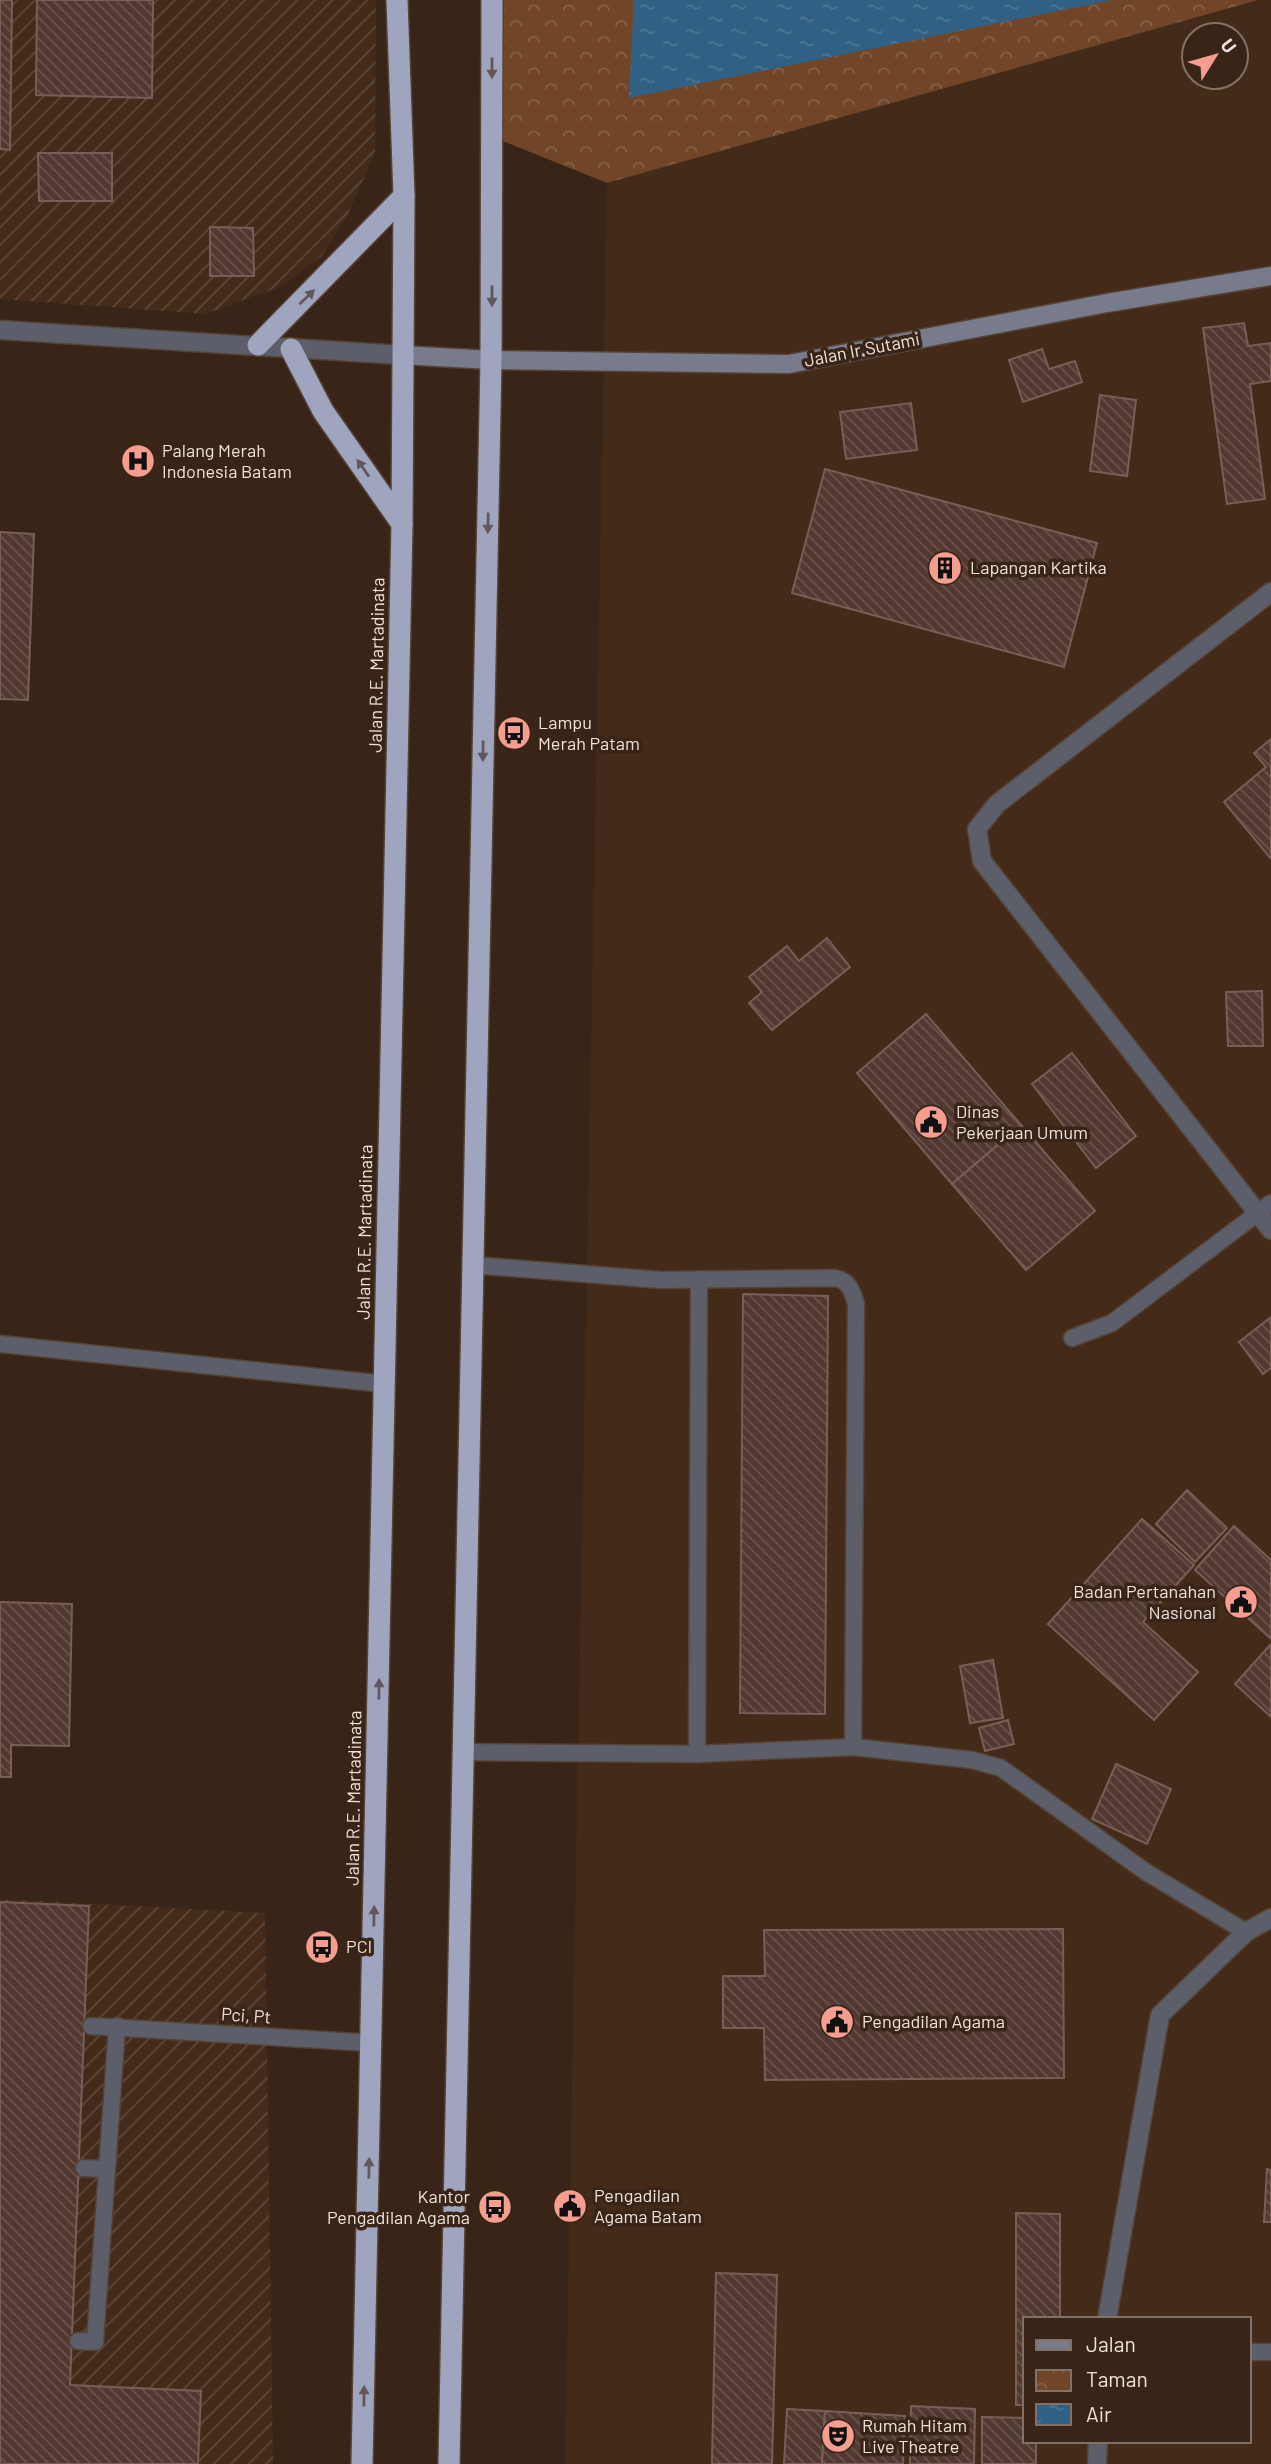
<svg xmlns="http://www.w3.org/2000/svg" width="1271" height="2464" viewBox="0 0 1271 2464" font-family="Barlow,sans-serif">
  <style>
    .built { fill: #442b19; fill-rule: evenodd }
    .industrial { fill: url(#industrial-furrows) }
    .park { fill: url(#park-crowns) }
    .water { fill: url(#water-ripples) }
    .building { fill: url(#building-back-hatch); stroke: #795e57; stroke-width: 2 }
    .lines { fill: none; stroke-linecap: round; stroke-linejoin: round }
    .lane-casing { stroke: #564337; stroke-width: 19 }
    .street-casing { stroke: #564337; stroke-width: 21 }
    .secondary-casing { stroke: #564337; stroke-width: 21 }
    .highway-casing { stroke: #564337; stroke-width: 24 }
    .lane { stroke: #5c5e69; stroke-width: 16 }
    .street { stroke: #5c5e69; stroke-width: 18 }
    .secondary { stroke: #787b8b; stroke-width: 18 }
    .highway { stroke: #a0a5bf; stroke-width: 21 }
    .oneway { fill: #62585b }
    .labels { text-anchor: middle; stroke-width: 7; stroke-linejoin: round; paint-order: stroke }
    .street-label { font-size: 18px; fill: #f0e2da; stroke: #392518 }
    .poi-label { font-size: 18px; fill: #f0e2da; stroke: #392518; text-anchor: start }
  </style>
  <defs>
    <pattern id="industrial-furrows" width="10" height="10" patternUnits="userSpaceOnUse" patternTransform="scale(1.75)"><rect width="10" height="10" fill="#442b19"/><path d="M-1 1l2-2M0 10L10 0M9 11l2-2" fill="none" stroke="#5f493a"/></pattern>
    <pattern id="park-crowns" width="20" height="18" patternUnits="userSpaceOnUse" patternTransform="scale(1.75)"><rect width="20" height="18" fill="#714628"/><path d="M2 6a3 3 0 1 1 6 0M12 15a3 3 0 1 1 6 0" fill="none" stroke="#866047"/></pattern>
    <pattern id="water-ripples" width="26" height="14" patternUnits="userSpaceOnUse" patternTransform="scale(1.75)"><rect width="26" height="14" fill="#316085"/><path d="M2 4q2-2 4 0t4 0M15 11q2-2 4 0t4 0" fill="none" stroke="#4f7696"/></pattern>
    <pattern id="building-back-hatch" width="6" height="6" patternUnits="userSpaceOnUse" patternTransform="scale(1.75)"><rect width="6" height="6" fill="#513831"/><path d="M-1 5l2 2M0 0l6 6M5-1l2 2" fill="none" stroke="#6a544e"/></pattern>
  </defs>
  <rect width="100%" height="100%" fill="#392518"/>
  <path class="built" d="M 1258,0 L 1271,0 L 1271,2464 L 565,2464 L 607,183 ZM 1194,35 L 1236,35 L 1236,77 L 1194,77 ZM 1024,2319 L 1248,2319 L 1248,2441 L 1024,2441 Z"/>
  <g class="industrial">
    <path d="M 0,0 L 376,0 L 375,152 L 348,214 L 322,256 L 282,286 L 205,314 L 0,299 Z"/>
    <path d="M 0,1899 L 265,1913 L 273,2464 L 0,2464 Z"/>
  </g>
  <path class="park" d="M 492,0 L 1258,0 L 607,183 L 493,137 Z"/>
  <path class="water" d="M 634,0 L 1112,0 L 629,98 Z"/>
  <g class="building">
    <path d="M 0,0 L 12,0 L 10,150 L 0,149 Z"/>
    <path d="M 37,0 L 153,0 L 152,98 L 36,95 Z"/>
    <path d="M 38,153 L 112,153 L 112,201 L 39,201 Z"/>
    <path d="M 210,227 L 253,228 L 254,276 L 210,276 Z"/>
    <path d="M 1244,323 L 1248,346 L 1271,343 L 1271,381 L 1250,384 L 1265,499 L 1227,504 L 1203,328 Z"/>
    <path d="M 1042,349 L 1049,369 L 1075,361 L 1082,382 L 1023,402 L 1009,360 Z"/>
    <path d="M 1100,395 L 1136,400 L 1127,476 L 1090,471 Z"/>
    <path d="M 911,403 L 917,450 L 846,459 L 840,412 Z"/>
    <path d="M 825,469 L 1097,543 L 1064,667 L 792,593 Z"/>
    <path d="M 0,532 L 34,534 L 28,700 L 0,699 Z"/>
    <path d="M 1271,739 L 1271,859 L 1224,802 L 1266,767 L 1254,753 Z"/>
    <path d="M 827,938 L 850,967 L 772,1030 L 749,1003 L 762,992 L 749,977 L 787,946 L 799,961 Z"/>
    <path d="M 1262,991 L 1263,1046 L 1228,1046 L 1226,992 Z"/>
    <path d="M 926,1014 L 1021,1125 L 952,1184 L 857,1073 Z"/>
    <path d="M 1072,1053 L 1136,1136 L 1096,1168 L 1032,1084 Z"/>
    <path d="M 1021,1125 L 1095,1211 L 1026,1270 L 952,1184 Z"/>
    <path d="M 743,1294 L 828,1296 L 825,1714 L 740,1713 Z"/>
    <path d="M 1271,1317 L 1271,1368 L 1263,1374 L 1239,1342 Z"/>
    <path d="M 1187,1490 L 1227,1528 L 1195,1562 L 1156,1524 Z"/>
    <path d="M 1142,1519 L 1194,1565 L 1143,1622 L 1198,1672 L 1154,1720 L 1048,1624 Z"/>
    <path d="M 1234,1526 L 1271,1560 L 1271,1639 L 1195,1570 Z"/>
    <path d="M 0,1602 L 72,1604 L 69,1746 L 11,1745 L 11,1777 L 0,1777 Z"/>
    <path d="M 1271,1644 L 1271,1717 L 1235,1684 Z"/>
    <path d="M 993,1660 L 1003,1718 L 970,1723 L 960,1666 Z"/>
    <path d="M 1008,1720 L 1014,1744 L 985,1751 L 979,1728 Z"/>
    <path d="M 1116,1764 L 1171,1789 L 1147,1844 L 1092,1819 Z"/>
    <path d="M 0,1902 L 89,1906 L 70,2385 L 201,2391 L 198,2464 L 0,2464 Z"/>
    <path d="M 1063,1929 L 1064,2078 L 765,2080 L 764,2028 L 723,2028 L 723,1976 L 765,1976 L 764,1930 Z"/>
    <path d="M 1267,2169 L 1271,2170 L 1271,2222 L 1264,2222 Z"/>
    <path d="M 1016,2213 L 1060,2214 L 1060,2319 L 1024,2319 L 1024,2405 L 1016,2405 Z"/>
    <path d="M 716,2273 L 777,2275 L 772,2464 L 712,2464 Z"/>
    <path d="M 911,2406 L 975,2409 L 974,2464 L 910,2464 Z"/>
    <path d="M 787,2409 L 825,2411 L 822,2464 L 784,2464 Z"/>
    <path d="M 825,2411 L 905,2416 L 903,2464 L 822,2464 Z"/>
    <path d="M 982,2417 L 1024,2418 L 1024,2441 L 1036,2441 L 1036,2464 L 982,2464 Z"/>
  </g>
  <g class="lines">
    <g class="lane-casing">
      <g id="lane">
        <path d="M 473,1265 L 661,1280 L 835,1278 C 849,1281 852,1290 856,1304 L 853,1747"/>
        <path d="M 1072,1338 L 1112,1323 L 1271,1203"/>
        <path d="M 0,1344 L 385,1384"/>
        <path d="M 463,1752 L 697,1754 L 853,1747 L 972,1760 L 1001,1768 L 1146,1872 L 1246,1932"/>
        <path d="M 697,1754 L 699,1279"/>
        <path d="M 91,2026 L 372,2043"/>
        <path d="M 84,2168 L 105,2169"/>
        <path d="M 78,2341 L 95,2342 L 117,2026"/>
        <path d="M 1248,2352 L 1271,2352"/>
      </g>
    </g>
    <g class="street-casing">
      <g id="street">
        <path d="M 0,330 L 402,355"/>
        <path d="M 1271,592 L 997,804 L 977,829 L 982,861 L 1271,1230"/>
        <path d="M 1107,2319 L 1160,2015 L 1246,1932 L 1271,1918"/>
        <path d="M 1097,2464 L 1098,2441"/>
      </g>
    </g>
    <g class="secondary-casing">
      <path id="secondary" d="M 402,355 L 491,360 L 789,364 L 1107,303 L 1271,276"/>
    </g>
    <g class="highway-casing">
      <g id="highway">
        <path d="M 258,345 L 404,196"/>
        <path d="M 291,349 L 323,411 L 402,524"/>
        <path d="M 362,2464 L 402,524 L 404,196 L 397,0"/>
        <path d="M 449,2464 L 491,360 L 492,0"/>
      </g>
    </g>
    <use href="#lane" class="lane"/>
    <use href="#street" class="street"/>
    <use href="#secondary" class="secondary"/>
    <use href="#highway" class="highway"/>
  </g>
  <defs><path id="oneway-solid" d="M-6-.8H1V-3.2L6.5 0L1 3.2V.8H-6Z" transform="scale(1.75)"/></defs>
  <g class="oneway">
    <use href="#oneway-solid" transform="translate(492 68) rotate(90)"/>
    <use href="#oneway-solid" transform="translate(492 296) rotate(90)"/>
    <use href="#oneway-solid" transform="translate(307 297) rotate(-44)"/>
    <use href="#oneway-solid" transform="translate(363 468) rotate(-125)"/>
    <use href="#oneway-solid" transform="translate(488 523) rotate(91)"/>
    <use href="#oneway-solid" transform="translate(483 751) rotate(91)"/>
    <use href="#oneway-solid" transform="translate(379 1689) rotate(-89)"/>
    <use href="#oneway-solid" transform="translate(374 1916) rotate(-89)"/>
    <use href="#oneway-solid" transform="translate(369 2168) rotate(-89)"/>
    <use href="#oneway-solid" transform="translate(364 2396) rotate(-89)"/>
  </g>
  <defs>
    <g id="hospital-disc" transform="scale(1.75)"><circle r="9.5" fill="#f59d8f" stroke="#392518"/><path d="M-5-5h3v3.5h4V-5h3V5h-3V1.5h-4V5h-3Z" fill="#111"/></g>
    <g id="building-disc" transform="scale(1.75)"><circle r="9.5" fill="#f59d8f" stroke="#392518"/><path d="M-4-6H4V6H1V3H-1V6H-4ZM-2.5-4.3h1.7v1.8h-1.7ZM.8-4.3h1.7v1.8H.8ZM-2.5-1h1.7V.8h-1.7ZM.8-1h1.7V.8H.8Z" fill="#111"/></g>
    <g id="bus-disc" transform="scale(1.75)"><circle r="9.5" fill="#f59d8f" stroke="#392518"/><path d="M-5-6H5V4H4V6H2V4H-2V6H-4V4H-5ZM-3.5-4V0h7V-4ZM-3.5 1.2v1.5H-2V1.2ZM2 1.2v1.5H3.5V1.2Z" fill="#111"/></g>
    <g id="civic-disc" transform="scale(1.75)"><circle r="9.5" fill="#f59d8f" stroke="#392518"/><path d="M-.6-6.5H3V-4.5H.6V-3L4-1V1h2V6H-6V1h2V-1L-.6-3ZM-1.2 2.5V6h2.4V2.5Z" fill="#111"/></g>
    <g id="theatre-disc" transform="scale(1.75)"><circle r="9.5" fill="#f59d8f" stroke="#392518"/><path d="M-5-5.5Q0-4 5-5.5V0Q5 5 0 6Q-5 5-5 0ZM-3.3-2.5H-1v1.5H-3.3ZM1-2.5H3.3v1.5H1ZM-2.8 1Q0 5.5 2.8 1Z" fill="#111"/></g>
  </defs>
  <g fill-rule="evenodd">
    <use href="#hospital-disc" x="138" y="461"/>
    <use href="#building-disc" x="945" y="568"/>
    <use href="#bus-disc" x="514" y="733"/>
    <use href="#civic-disc" x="931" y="1122"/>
    <use href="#civic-disc" x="1241" y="1602"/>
    <use href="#bus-disc" x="322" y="1947"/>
    <use href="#civic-disc" x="837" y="2022"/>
    <use href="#civic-disc" x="570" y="2206"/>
    <use href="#bus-disc" x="495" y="2207"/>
    <use href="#theatre-disc" x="838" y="2436"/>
  </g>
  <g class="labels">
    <g class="street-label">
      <text transform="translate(862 350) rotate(-11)" y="6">Jalan Ir.Sutami</text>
      <text transform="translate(377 665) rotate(-89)" y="6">Jalan R.E. Martadinata</text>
      <text transform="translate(365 1232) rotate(-89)" y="6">Jalan R.E. Martadinata</text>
      <text transform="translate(354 1798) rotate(-89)" y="6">Jalan R.E. Martadinata</text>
      <text transform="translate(246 2016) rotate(4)" y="6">Pci, Pt</text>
    </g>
    <g class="poi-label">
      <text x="162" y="457">Palang Merah<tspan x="162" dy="21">Indonesia Batam</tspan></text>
      <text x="970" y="574">Lapangan Kartika</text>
      <text x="538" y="729">Lampu<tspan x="538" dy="21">Merah Patam</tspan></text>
      <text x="956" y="1118">Dinas<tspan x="956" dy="21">Pekerjaan Umum</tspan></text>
      <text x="1216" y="1598" text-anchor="end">Badan Pertanahan<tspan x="1216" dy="21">Nasional</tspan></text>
      <text x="346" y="1953">PCI</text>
      <text x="862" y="2028">Pengadilan Agama</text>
      <text x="594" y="2202">Pengadilan<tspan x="594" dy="21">Agama Batam</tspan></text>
      <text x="470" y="2203" text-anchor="end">Kantor<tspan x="470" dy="21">Pengadilan Agama</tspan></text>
      <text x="862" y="2432">Rumah Hitam<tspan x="862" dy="21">Live Theatre</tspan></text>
    </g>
  </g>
  <rect x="1023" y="2317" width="228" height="126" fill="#392518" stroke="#827166" stroke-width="2"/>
  <rect x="1036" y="2340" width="35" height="10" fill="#787b8b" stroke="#827166" stroke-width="2"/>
  <text x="1086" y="2352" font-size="21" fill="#f0e2da">Jalan</text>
  <rect x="1036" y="2370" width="35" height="21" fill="url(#park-crowns)" stroke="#827166" stroke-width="2"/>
  <text x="1086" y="2387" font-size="21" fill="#f0e2da">Taman</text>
  <rect x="1036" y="2404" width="35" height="21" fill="url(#water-ripples)" stroke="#827166" stroke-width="2"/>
  <text x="1086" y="2422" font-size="21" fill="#f0e2da">Air</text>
  <g transform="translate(1215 56) rotate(53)"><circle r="33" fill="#392518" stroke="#827166" stroke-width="2"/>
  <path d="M0-5L12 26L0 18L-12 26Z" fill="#f59d8f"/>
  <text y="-10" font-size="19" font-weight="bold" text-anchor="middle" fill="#f0e2da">U</text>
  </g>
</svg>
